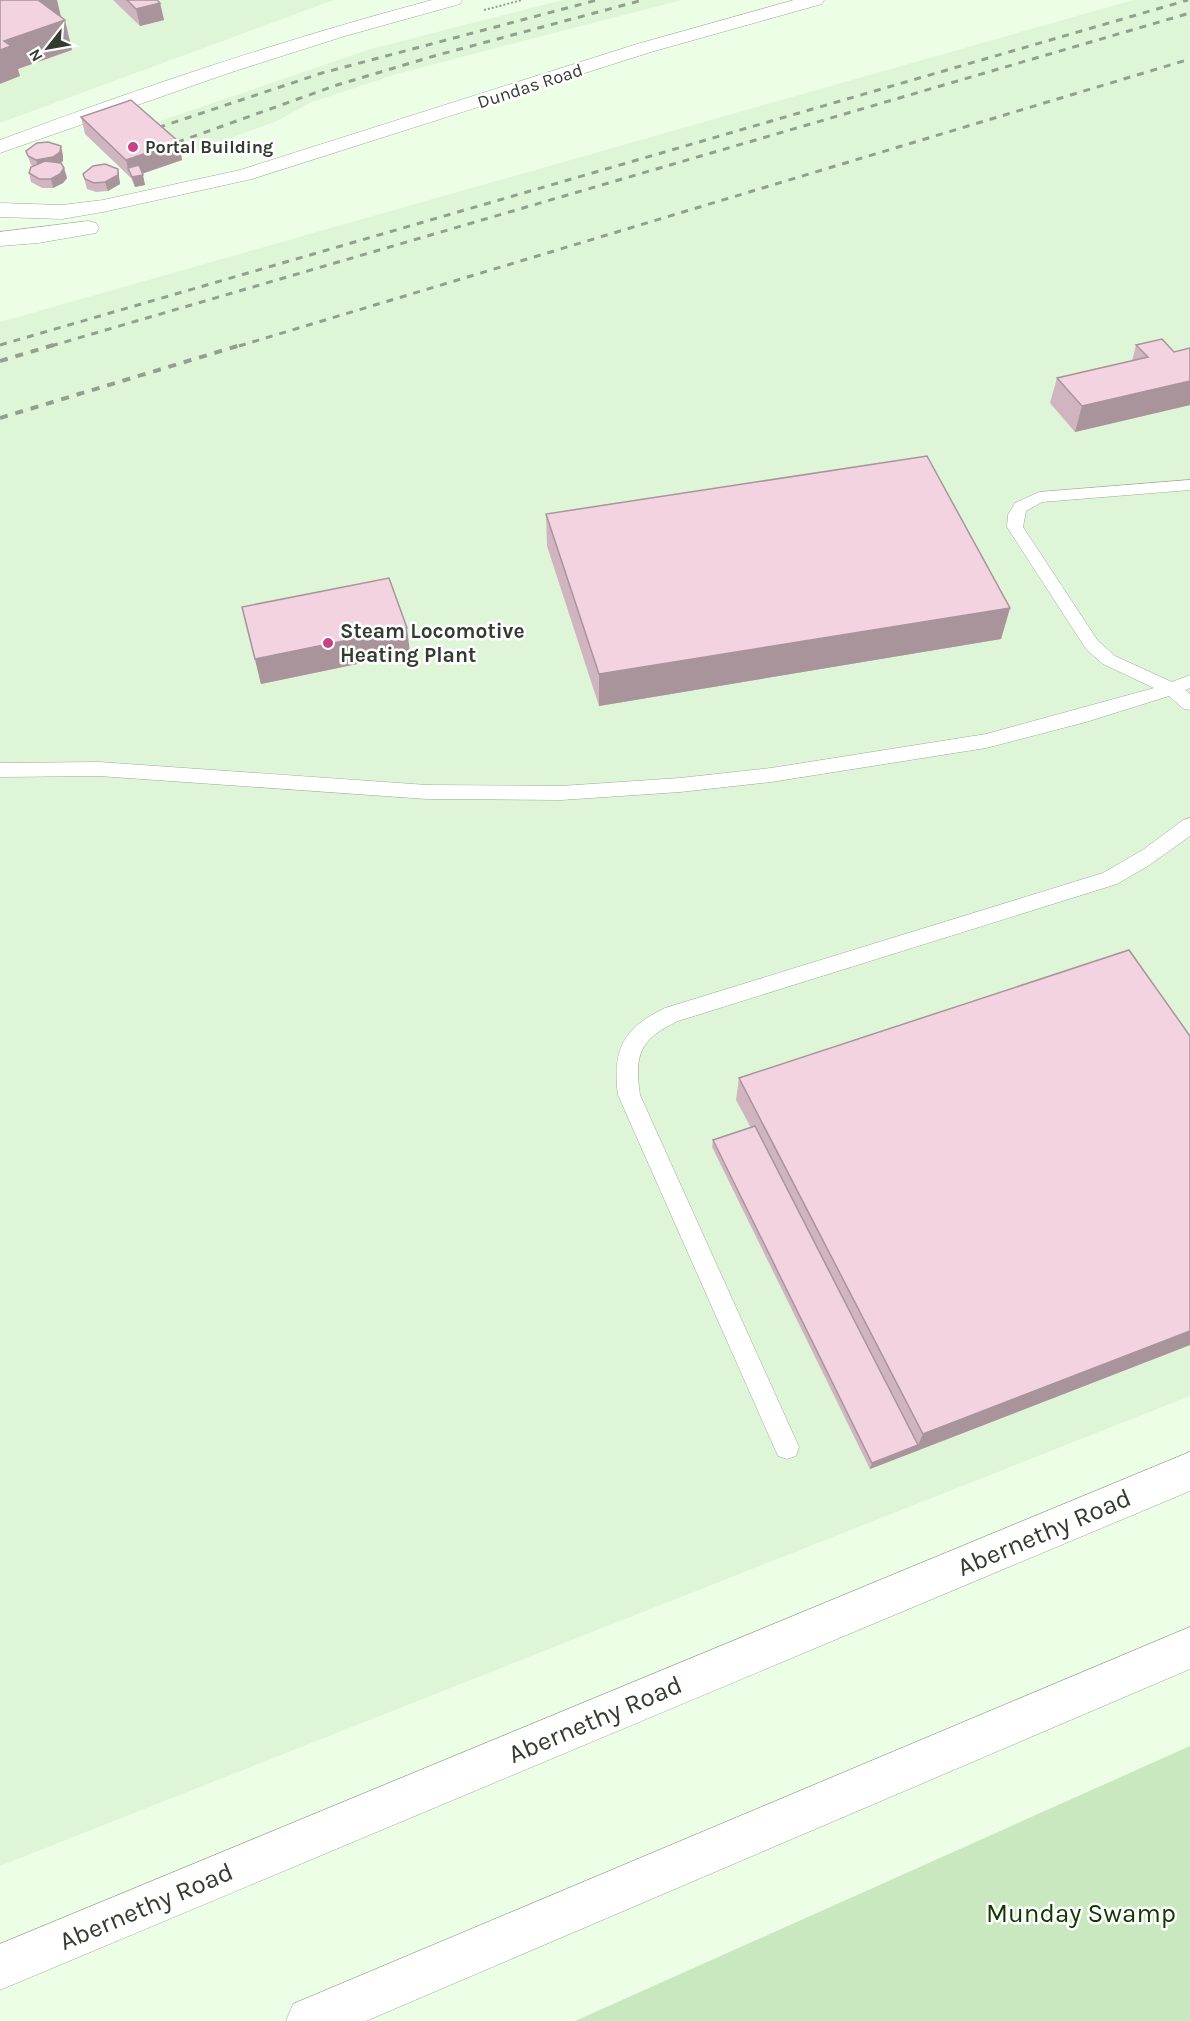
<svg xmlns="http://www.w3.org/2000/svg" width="1190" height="2021" viewBox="0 0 1190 2021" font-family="Karla,sans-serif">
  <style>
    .built { fill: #def6d7 }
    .green { fill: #cae8bf }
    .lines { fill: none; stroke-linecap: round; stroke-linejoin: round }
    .lane-casing { stroke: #9aab94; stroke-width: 1 }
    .secondary-casing { stroke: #9aab94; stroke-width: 1 }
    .path { stroke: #8f9d8b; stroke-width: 2; stroke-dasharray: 2 2; stroke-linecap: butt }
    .lane { fill: #fff; fill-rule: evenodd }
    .secondary { fill: #fff; fill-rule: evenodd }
    .rail-far1 { stroke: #93a08f; stroke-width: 3; stroke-dasharray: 7 7; stroke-linecap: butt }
    .rail { stroke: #93a08f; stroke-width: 4; stroke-dasharray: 8 8; stroke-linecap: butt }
    .wall { fill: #d0b5c0 }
    .shaded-wall { fill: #a9949c }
    .building { fill: #f2d3df; stroke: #a9949c; stroke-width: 1.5 }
    .poi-dot { fill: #c64286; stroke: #fff; stroke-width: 2 }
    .labels { text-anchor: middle; stroke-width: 5; stroke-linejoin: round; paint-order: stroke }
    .far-street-label { font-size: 18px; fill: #343c32; stroke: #fff }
    .far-poi-label { font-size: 18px; font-weight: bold; fill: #343c32; stroke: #fff; text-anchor: start }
    .poi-label { font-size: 21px; font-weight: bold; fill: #343c32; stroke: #fff; text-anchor: start }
    .near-street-label { font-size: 26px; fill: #343c32; stroke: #fff }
    .near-park-label { font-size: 26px; fill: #113800; stroke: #fff }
  </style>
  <rect width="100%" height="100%" fill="#ecffe6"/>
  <g class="built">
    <path d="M 0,0 L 334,0 L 0,123 Z"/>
    <path d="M 562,0 L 682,0 L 400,73 L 310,103 L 277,121 L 183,156 L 148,125 L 371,49 Z"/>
    <path d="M 1133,0 L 1190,0 L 1190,1396 L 0,1866 L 0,322 Z"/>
  </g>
  <path class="green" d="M 1190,1746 L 1190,2021 L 575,2021 Z"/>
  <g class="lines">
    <g class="lane-casing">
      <g id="lane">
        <path d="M 1190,480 L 1190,490 L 1042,502 L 1026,511 L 1023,527 L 1098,641 L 1115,656 L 1172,682 L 1190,675 L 1190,688 L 1185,690 L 1190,694 L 1190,710 L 1184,709 L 1169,696 L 1086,722 L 986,748 L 771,782 L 680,792 L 561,800 L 427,799 L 99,776 L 0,777 L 0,763 L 99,762 L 427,785 L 561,786 L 680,778 L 771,768 L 986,734 L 1154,688 L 1103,664 L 1086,649 L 1007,527 L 1008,515 L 1015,503 L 1039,492 Z"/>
        <path d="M 1190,818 L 1190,836 L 1148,866 L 1117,884 L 678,1021 C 640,1039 634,1054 640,1095 L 799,1447 L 796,1456 L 787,1459 L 778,1456 L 618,1095 C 612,1050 623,1028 665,1008 L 1103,873 L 1144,849 L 1183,820 Z"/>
      </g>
    </g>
    <g class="secondary-casing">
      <g id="secondary">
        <path d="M 432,0 L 462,0 L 460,4 L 345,36 L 232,72 L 0,153 L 0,140 C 142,87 285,39 432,0 Z"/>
        <path d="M 794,0 L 824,0 L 822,4 L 651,52 L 252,179 L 103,212 L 62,219 L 0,217 L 0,203 L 62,205 L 103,200 L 240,170 L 637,44 Z"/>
        <path d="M 88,221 L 96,223 L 99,228 L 96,233 L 38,243 L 0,246 L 0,232 Z"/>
        <path d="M 1190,1452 L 1190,1491 L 0,1990 L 0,1944 Z"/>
        <path d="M 1190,1627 L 1190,1669 L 366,2021 L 286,2021 L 293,2004 Z"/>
      </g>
    </g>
    <path class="path" d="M 484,10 L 522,0"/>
    <use href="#lane" class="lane"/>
    <use href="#secondary" class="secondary"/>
    <g class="rail-far1">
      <path d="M 145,132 L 322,73 L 597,0"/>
      <path d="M 164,147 L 337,85 L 434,56 L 643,0"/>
      <path d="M 0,345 L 1188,0"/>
      <path d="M 51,346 L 1190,13"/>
      <path d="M 239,346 L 1190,59"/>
    </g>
    <g class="rail">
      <path d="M 0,361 L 57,344"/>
      <path d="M 0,418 L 244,344"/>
    </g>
  </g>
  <g class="wall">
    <path d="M 113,0 L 157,0 L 160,3 L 164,20 L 140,26 Z"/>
    <path d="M 81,117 L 179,142 L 182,160 L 142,174 L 145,185 L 135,187 L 131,178 L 85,134 Z"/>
    <path d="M 26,151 L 63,155 L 63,161 L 60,163 L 64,168 L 67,178 L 63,183 L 53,188 L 42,188 L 31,182 L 29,173 L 33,166 L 31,165 Z"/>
    <path d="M 118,169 L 120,184 L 108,191 L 96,192 L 87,189 L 83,174 Z"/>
    <path d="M 1136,345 L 1174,352 L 1190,348 L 1190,405 L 1075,432 L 1050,403 L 1057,378 L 1132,361 Z"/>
    <path d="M 546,514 L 1010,608 L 1001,639 L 599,706 L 547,546 Z"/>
    <path d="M 242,607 L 410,653 L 261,684 Z"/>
    <path d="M 1190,1036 L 1190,1345 L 870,1469 L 712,1147 L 713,1140 L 751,1128 L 736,1100 L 739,1078 Z"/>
  </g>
  <g class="shaded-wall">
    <path d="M 38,0 L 57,0 L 62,21 L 65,20 L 72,50 L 18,69 L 20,76 L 0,84 L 0,50 L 4,41 Z"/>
    <path d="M 160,3 L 164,20 L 140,26 L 136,9 Z"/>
    <path d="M 179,142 L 182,160 L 132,177 L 128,169 L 126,160 Z"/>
    <path d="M 61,146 L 63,155 L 63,161 L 56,166 L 39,169 L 36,160 Z"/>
    <path d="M 64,168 L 67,178 L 63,183 L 53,188 L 51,179 Z"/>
    <path d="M 118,169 L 120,184 L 108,191 L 105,182 Z"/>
    <path d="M 143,175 L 145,185 L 135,187 L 132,177 Z"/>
    <path d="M 1190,381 L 1190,405 L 1075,432 L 1082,406 Z"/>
    <path d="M 1010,608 L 1001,639 L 599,706 L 599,674 Z"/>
    <path d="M 407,628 L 410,653 L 261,684 L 255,659 Z"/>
    <path d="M 1190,1331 L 1190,1345 L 870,1469 L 872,1463 L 918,1445 L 923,1434 Z"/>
  </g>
  <g class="building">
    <path d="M 0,0 L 38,0 L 65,20 L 4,41 L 11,46 L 0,50 Z"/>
    <path d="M 127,0 L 157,0 L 160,3 L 136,9 Z"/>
    <path d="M 131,100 L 179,142 L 126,160 L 81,117 Z"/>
    <path d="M 48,142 L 61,146 L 60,152 L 53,157 L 36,160 L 28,156 L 26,151 L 37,143 Z"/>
    <path d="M 45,161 L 61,163 L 64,168 L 60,174 L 51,179 L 39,179 L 29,173 L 31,167 Z"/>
    <path d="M 105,164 L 118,169 L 118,175 L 105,182 L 94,183 L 85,179 L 83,174 L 93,166 Z"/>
    <path d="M 139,165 L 143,175 L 132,177 L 128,168 Z"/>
    <path d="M 1162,339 L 1174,352 L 1190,348 L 1190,381 L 1082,406 L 1057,378 L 1148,357 L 1136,345 Z"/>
    <path d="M 927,456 L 1010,608 L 599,674 L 546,514 Z"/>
    <path d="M 389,578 L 407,628 L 255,659 L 242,607 Z"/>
    <path d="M 1129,950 L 1190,1036 L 1190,1331 L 923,1434 L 739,1078 Z"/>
    <path d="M 755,1126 L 918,1445 L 872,1463 L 713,1140 Z"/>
  </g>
  <g class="poi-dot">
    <circle cx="133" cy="147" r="6"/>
    <circle cx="328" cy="643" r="6"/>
  </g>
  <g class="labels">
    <g class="far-street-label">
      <text transform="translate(530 86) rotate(-18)" y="6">Dundas Road</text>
    </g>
    <g class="far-poi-label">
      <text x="145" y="153">Portal Building</text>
    </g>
    <g class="poi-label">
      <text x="340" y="638">Steam Locomotive<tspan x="340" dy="24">Heating Plant</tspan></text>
    </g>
    <g class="near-street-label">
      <text transform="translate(1044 1532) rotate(-23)" y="9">Abernethy Road</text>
      <text transform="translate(595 1719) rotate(-23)" y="9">Abernethy Road</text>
      <text transform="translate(146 1906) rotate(-23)" y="9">Abernethy Road</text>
    </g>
    <g class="near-park-label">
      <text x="1081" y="1922">Munday Swamp</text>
    </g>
  </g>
  <g transform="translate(48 48) rotate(239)" stroke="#ffffff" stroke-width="4.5" paint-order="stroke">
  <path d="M0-4.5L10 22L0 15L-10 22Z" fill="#343c32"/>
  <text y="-9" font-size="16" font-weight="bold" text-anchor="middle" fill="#343c32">N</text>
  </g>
</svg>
